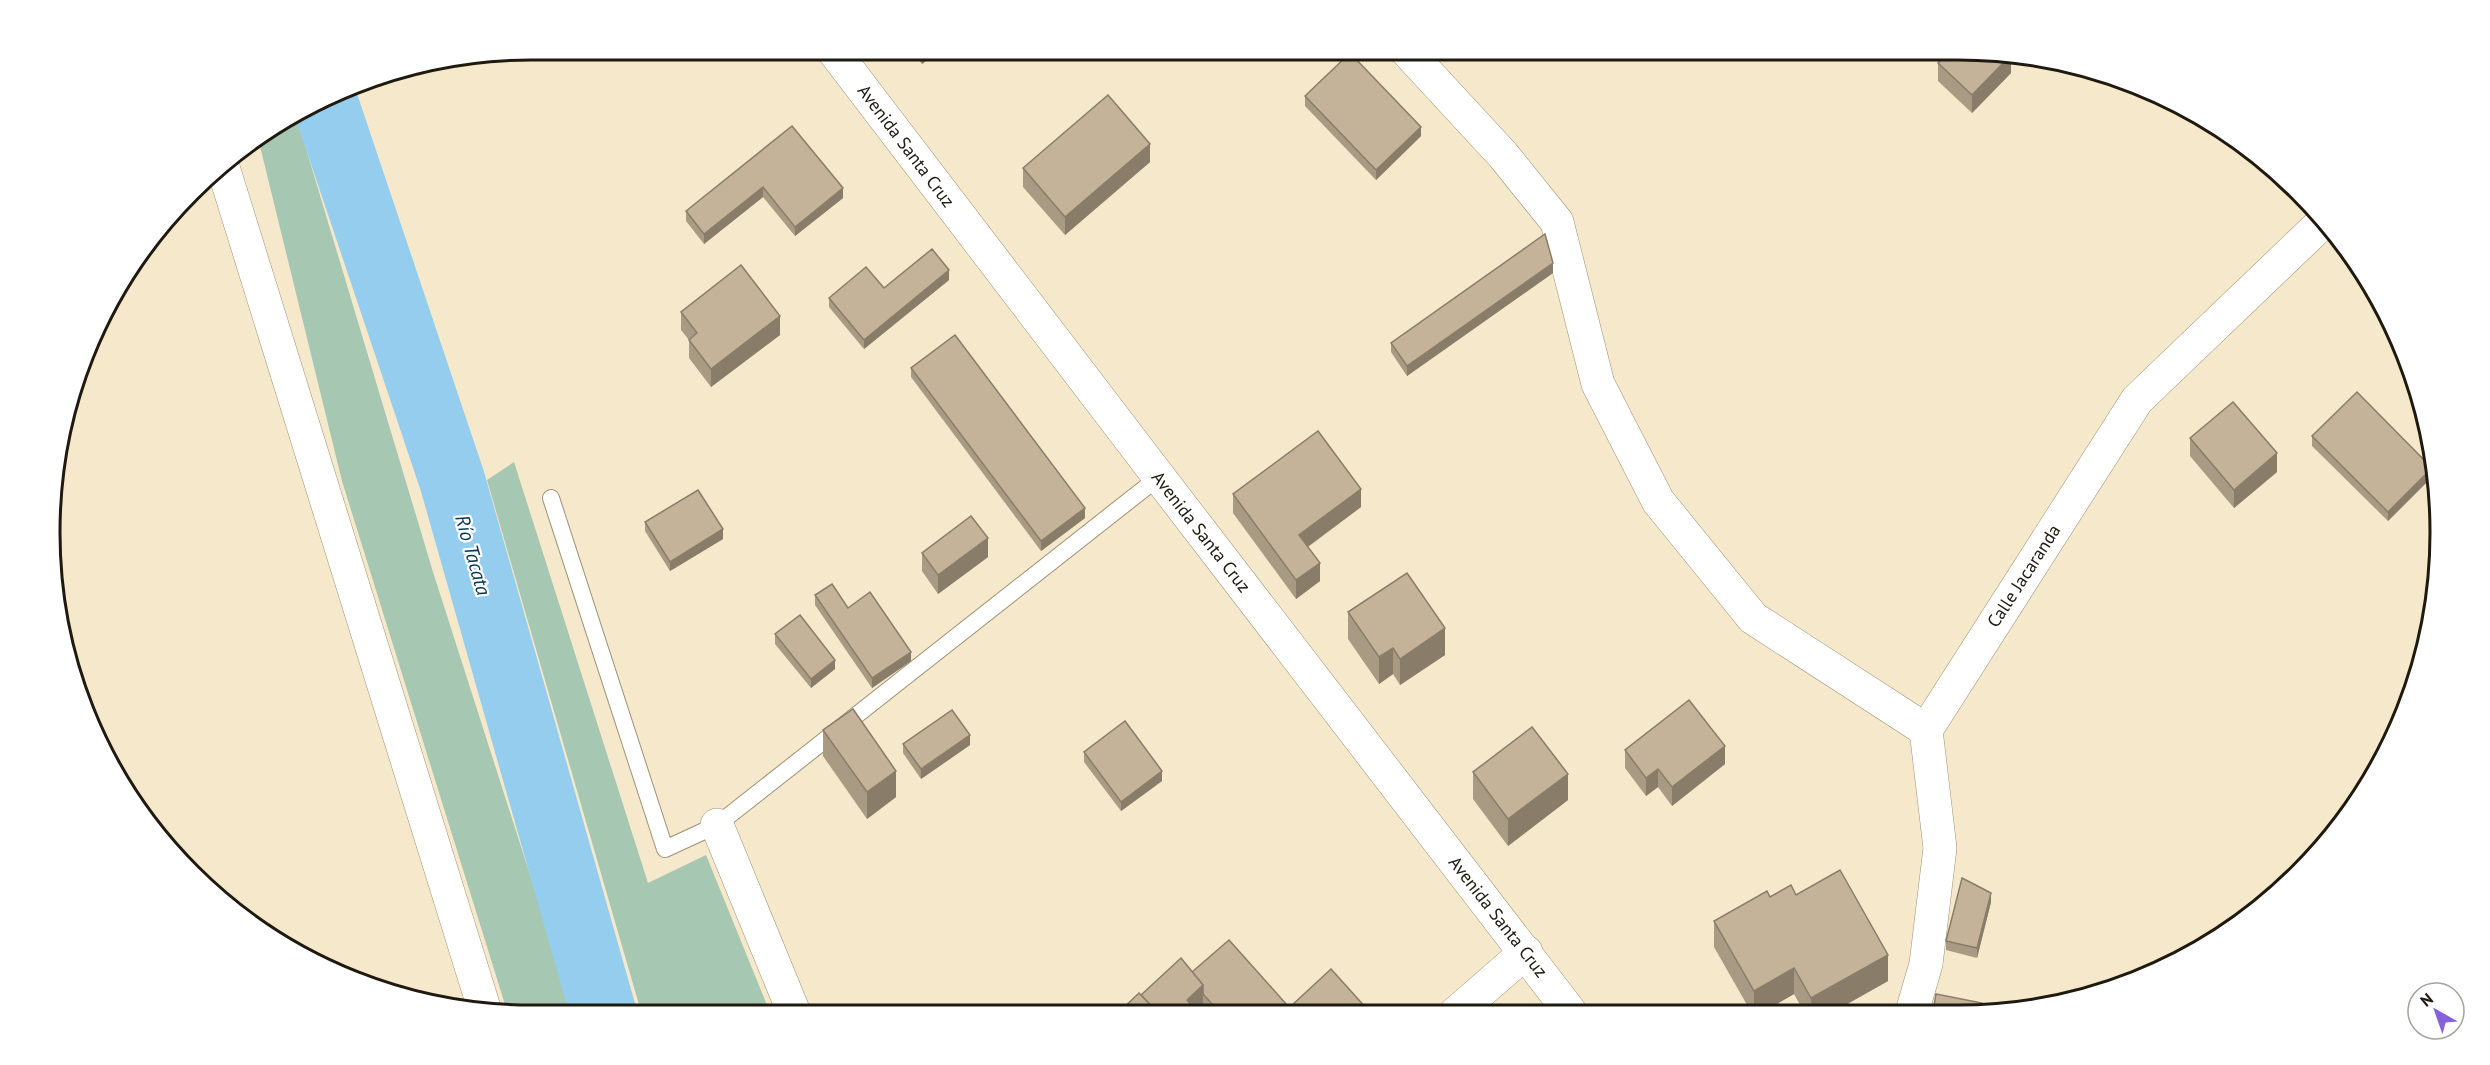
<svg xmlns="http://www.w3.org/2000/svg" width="2490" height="1065" viewBox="0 0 2490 1065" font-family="'PT Sans',sans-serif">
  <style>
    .green { fill: #a6c7b2 }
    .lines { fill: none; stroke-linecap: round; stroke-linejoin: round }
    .river { stroke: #94cdee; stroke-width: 66 }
    .lane-casing { stroke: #9d9276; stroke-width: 18 }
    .street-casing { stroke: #9d9276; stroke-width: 34 }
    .secondary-casing { stroke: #9d9276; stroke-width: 34 }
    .primary-casing { stroke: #9d9276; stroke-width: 34 }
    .lane { stroke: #fff; stroke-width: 16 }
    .street { stroke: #fff; stroke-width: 33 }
    .secondary { stroke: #fff; stroke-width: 33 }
    .primary { stroke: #fff; stroke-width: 33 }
    .wall { fill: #a99a83 }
    .shaded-wall { fill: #897d6a }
    .building { fill: #c4b398; stroke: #897d6a; stroke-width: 1.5 }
    .labels { text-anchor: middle; stroke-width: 4.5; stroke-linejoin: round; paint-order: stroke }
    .street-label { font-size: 18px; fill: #1f1a10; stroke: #fff }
    .water-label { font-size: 20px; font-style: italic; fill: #093950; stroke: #fff }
    .rim { fill: none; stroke: #1f1a10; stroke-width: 3 }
  </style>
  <rect width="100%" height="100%" fill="#f5e8cb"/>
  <g class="green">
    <path d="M 295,112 L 433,572 L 575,1015 L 533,1015 L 507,1011 L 342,481 L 258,138 Z"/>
    <path d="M 514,462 L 648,883 L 706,855 L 771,1015 L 642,1015 L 487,480 Z"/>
  </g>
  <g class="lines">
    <path class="river" d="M 324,99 L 452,480 L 604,1015"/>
    <g class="lane-casing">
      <path id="lane" d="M 551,498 L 665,849 L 717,825 L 1159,477"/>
    </g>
    <g class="street-casing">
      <g id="street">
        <path d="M 1406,50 L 1503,155 L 1557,222 L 1598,384 L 1658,501 L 1753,618 L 1926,730"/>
        <path d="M 222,164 L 484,1008"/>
        <path d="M 717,825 L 795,1015"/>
        <path d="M 1456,1013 L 1526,952"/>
      </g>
    </g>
    <g class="secondary-casing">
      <path id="secondary" d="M 1912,1012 L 1926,964 L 1940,848 L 1926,730 L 2137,400 L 2324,221"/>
    </g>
    <g class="primary-casing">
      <path id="primary" d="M 833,50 L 1159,477 L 1571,1013"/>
    </g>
    <use href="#lane" class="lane"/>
    <use href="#street" class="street"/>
    <use href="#secondary" class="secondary"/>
    <use href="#primary" class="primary"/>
  </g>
  <g class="wall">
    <path d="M 910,50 L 940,50 L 922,64 Z"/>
    <path d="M 2011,58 L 2011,73 L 1972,113 L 1938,81 L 1938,63 Z"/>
    <path d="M 1305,96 L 1421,136 L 1376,180 L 1305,106 Z"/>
    <path d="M 792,126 L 843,198 L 795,236 L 763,197 L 704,244 L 686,221 L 686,211 Z"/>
    <path d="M 1150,162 L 1065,235 L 1023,187 L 1023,168 Z"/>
    <path d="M 1553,273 L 1407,376 L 1391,352 L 1391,343 Z"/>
    <path d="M 949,280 L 864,349 L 829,307 L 829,298 L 884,288 Z"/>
    <path d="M 681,312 L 780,335 L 711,387 L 689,358 L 689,340 L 681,330 Z"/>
    <path d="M 911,368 L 1085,518 L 1041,551 L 911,377 Z"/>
    <path d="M 2312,436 L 2432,477 L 2388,521 L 2312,446 Z"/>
    <path d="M 2190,438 L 2277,472 L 2234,508 L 2190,456 Z"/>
    <path d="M 1233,494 L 1361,507 L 1308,547 L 1320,581 L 1296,599 L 1233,513 Z"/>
    <path d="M 645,522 L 723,539 L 670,571 L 645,531 Z"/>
    <path d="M 922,553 L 988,557 L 938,594 L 922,571 Z"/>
    <path d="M 815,595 L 848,608 L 911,661 L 872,688 L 815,605 Z"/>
    <path d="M 1348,612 L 1445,655 L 1400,685 L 1393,674 L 1379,684 L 1348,639 Z"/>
    <path d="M 775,634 L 835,669 L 811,688 L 775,644 Z"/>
    <path d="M 823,730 L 896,797 L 867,819 L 823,756 Z"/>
    <path d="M 903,744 L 970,745 L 921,779 L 903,753 Z"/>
    <path d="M 1625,750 L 1725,764 L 1672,806 L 1658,787 L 1646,796 L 1625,768 Z"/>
    <path d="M 1084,752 L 1162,781 L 1121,811 L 1084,762 Z"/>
    <path d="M 1473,772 L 1568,800 L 1508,846 L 1473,799 Z"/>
    <path d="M 1796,895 L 1888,981 L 1833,1012 L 1804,1012 L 1794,994 L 1763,1012 L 1751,1012 L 1714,947 L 1714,921 L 1770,897 Z"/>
    <path d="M 1991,902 L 1977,958 L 1946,950 L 1946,941 Z"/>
    <path d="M 1192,972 L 1287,1013 L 1212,1014 L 1203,1004 L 1117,1014 L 1141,995 Z"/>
    <path d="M 1290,1007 L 1367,1013 L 1290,1013 Z"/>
  </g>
  <g class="shaded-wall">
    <path d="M 928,50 L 940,50 L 922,64 L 922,54 Z"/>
    <path d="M 2008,58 L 2011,58 L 2011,73 L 1972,113 L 1972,95 Z"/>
    <path d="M 1421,127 L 1421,136 L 1376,180 L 1376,170 Z"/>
    <path d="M 1150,144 L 1150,162 L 1065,235 L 1065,217 Z"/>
    <path d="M 763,187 L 763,197 L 704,244 L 704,234 Z"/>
    <path d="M 843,188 L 843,198 L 795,236 L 795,227 Z"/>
    <path d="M 1553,263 L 1553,273 L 1407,376 L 1407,366 Z"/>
    <path d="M 949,270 L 949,280 L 864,349 L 864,340 Z"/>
    <path d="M 780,316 L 780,335 L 711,387 L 711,369 Z"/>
    <path d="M 2277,453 L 2277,472 L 2234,508 L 2234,490 Z"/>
    <path d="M 2432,468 L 2432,477 L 2388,521 L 2388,512 Z"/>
    <path d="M 1361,489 L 1361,507 L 1299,553 L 1299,535 Z"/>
    <path d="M 1085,508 L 1085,518 L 1041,551 L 1041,541 Z"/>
    <path d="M 723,529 L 723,539 L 670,571 L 670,562 Z"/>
    <path d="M 988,538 L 988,557 L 938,594 L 938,575 Z"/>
    <path d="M 1320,563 L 1320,581 L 1296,599 L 1296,580 Z"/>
    <path d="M 1445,628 L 1445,655 L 1400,685 L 1400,659 Z"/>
    <path d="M 1393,648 L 1393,674 L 1379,684 L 1379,657 Z"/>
    <path d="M 911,652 L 911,661 L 872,688 L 872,678 Z"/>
    <path d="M 835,660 L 835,669 L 811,688 L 811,679 Z"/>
    <path d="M 970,735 L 970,745 L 921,779 L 921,769 Z"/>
    <path d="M 1725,746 L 1725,764 L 1672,806 L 1672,787 Z"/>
    <path d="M 1658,769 L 1658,787 L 1646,796 L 1646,778 Z"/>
    <path d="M 896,771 L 896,797 L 867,819 L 867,792 Z"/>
    <path d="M 1162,771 L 1162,781 L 1121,811 L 1121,802 Z"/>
    <path d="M 1568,774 L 1568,800 L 1508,846 L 1508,819 Z"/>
    <path d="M 1991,893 L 1991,902 L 1977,958 L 1977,948 Z"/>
    <path d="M 1888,955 L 1888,981 L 1833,1012 L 1811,1012 L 1811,998 Z"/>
    <path d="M 1794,968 L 1794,994 L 1763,1012 L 1754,1012 L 1754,991 Z"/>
    <path d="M 1203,985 L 1203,1004 L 1192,1014 L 1187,1000 Z"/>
    <path d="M 1287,1005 L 1287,1013 L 1278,1013 Z"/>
  </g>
  <g class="building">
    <path d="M 918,50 L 928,50 L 922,54 Z"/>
    <path d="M 1951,50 L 1958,50 L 2008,58 L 1972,95 L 1938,63 Z"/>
    <path d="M 1350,53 L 1421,127 L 1376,170 L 1305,96 Z"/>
    <path d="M 1108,95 L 1150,144 L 1065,217 L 1023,168 Z"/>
    <path d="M 792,126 L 843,188 L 795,227 L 763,187 L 704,234 L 686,211 Z"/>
    <path d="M 1545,234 L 1553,263 L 1407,366 L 1391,343 Z"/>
    <path d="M 932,249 L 949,270 L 864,340 L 829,298 L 866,267 L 884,288 Z"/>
    <path d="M 741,265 L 780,316 L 711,369 L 689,340 L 697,333 L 681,312 Z"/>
    <path d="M 955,335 L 1085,508 L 1041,541 L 911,368 Z"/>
    <path d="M 2357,392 L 2432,468 L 2388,512 L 2312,436 Z"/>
    <path d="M 2233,402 L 2277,453 L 2234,490 L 2190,438 Z"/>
    <path d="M 1318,431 L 1361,489 L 1299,535 L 1320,563 L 1296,580 L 1233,494 Z"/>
    <path d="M 698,490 L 723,529 L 670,562 L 645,522 Z"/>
    <path d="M 971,516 L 988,538 L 938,575 L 922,553 Z"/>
    <path d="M 1407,573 L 1445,628 L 1400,659 L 1393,648 L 1379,657 L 1348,612 Z"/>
    <path d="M 832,584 L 848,608 L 870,592 L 911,652 L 872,678 L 815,595 Z"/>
    <path d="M 800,615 L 835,660 L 811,679 L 775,634 Z"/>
    <path d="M 1689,700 L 1725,746 L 1672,787 L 1658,769 L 1646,778 L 1625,750 Z"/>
    <path d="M 853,709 L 896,771 L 867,792 L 823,730 Z"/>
    <path d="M 952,710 L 970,735 L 921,769 L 903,744 Z"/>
    <path d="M 1125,721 L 1162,771 L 1121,802 L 1084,752 Z"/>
    <path d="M 1532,727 L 1568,774 L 1508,819 L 1473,772 Z"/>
    <path d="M 1840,870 L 1888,955 L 1811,998 L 1794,968 L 1754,991 L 1714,921 L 1767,891 L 1770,897 L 1791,885 L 1796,895 Z"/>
    <path d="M 1962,878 L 1991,893 L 1977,948 L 1946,941 Z"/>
    <path d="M 1229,940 L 1287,1005 L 1278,1013 L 1221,1014 L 1203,994 L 1203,985 L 1192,972 Z"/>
    <path d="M 1181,958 L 1203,985 L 1187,1000 L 1200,1014 L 1159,1014 L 1141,995 Z"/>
    <path d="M 1331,969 L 1367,1009 L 1362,1013 L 1296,1013 L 1290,1007 Z"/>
    <path d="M 1139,993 L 1159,1014 L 1117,1014 Z"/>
    <path d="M 1936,994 L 1982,1003 L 1980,1011 L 1933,1012 Z"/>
  </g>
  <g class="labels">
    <g class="street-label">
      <text transform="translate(906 146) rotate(53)" y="6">Avenida Santa Cruz</text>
      <text transform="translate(1201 532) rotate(52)" y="6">Avenida Santa Cruz</text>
      <text transform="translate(2024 576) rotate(-57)" y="6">Calle Jacaranda</text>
      <text transform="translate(1498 917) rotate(52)" y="6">Avenida Santa Cruz</text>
    </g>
    <g class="water-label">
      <text transform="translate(473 555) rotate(74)" y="7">Río Tacata</text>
    </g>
  </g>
  <path d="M0 0H2490V1065H0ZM532 60H1958A472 472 0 0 1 2430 532V533A472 472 0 0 1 1958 1005H532A472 472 0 0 1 60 533V532A472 472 0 0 1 532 60Z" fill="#fff" fill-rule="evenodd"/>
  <path class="rim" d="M532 60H1958A472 472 0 0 1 2430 532V533A472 472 0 0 1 1958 1005H532A472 472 0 0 1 60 533V532A472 472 0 0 1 532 60Z"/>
  <g transform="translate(2436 1011) rotate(320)"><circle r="28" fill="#ffffff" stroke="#a5a39f" stroke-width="1.5"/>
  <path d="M0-4.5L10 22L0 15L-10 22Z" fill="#8761db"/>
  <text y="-9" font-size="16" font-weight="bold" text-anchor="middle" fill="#1f1a10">N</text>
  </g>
</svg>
